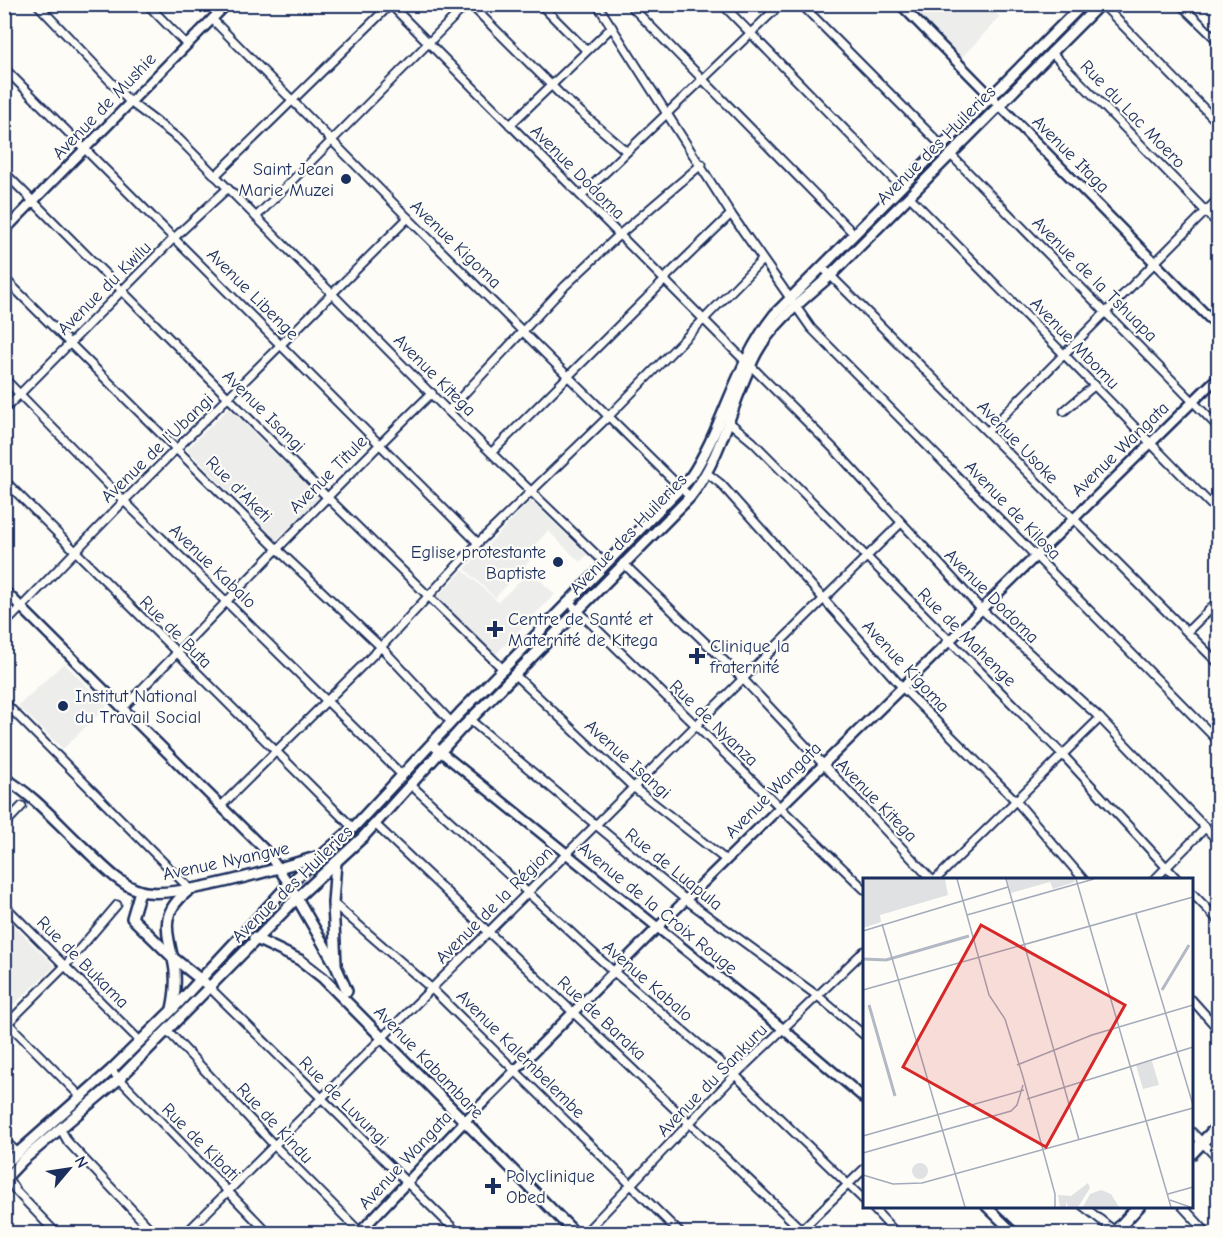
<svg xmlns="http://www.w3.org/2000/svg" width="1223" height="1238" viewBox="0 0 1223 1238" font-family="'Comic Neue',sans-serif">
  <style>
    .built { fill: #edeeec }
    .lines { fill: none; stroke-linecap: round; stroke-linejoin: round }
    .minor-casing { stroke: #1b2f5e; stroke-width: 11 }
    .tertiary-casing { stroke: #1b2f5e; stroke-width: 13 }
    .secondary-casing { stroke: #1b2f5e; stroke-width: 14 }
    .primary-casing { stroke: #1b2f5e; stroke-width: 15 }
    .minor { stroke: #fdfcf7; stroke-width: 7 }
    .tertiary { stroke: #fdfcf7; stroke-width: 8 }
    .secondary { stroke: #fdfcf7; stroke-width: 9 }
    .primary { stroke: #fdfcf7; stroke-width: 10 }
    .poi-dot { fill: #1b2f5e; stroke: #fdfcf7; stroke-width: 2 }
    .labels { text-anchor: middle; stroke-width: 4.5; stroke-linejoin: round; paint-order: stroke }
    .street-label { font-size: 18px; fill: #1b2f5e; stroke: #fdfcf7 }
    .poi-label { font-size: 18px; fill: #1b2f5e; stroke: #fdfcf7; text-anchor: start }
    .inset-river { fill: none; stroke: #b3b8c5; stroke-width: 3 }
    .inset-road { fill: none; stroke: #a3aaba; stroke-width: 1.5 }
    .view { fill: #d62828; fill-opacity: 0.15; stroke: #d62828; stroke-width: 3 }
    .inset-edge { fill: none; stroke: #1b2f5e; stroke-width: 3 }
  </style>
  <rect width="100%" height="100%" fill="#fdfcf7"/>
  <filter id="ink" filterUnits="userSpaceOnUse"><feTurbulence type="fractalNoise" baseFrequency=".0167" numOctaves="2"/><feDisplacementMap in="SourceGraphic" scale="12" xChannelSelector="R" yChannelSelector="G"/><feConvolveMatrix kernelMatrix="1 2 1 2 8 2 1 2 1" color-interpolation-filters="sRGB"/></filter>
  <g filter="url(#ink)">
    <g class="built">
      <path d="M 909,5 L 987,5 L 1000,17 L 961,58 Z"/>
      <path d="M 229,408 L 319,498 L 276,540 L 187,449 Z"/>
      <path d="M 531,500 L 587,555 L 580,562 L 548,531 L 527,553 L 532,558 L 495,598 L 465,569 Z"/>
      <path d="M 463,570 L 498,602 L 530,571 L 555,594 L 495,655 L 437,597 Z"/>
      <path d="M 64,663 L 107,706 L 63,749 L 18,706 Z"/>
      <path d="M 5,917 L 55,966 L 5,1013 L 4,1013 Z"/>
    </g>
    <g class="lines">
      <g class="minor-casing">
        <g id="minor">
          <path d="M 37,4 L 130,102 L 179,139 L 448,411 L 606,564"/>
          <path d="M 147,4 L 187,45"/>
          <path d="M 390,4 L 745,361"/>
          <path d="M 470,4 L 562,96 L 626,151"/>
          <path d="M 540,4 L 586,50"/>
          <path d="M 597,4 L 731,214 L 811,328 L 1218,741"/>
          <path d="M 629,4 L 854,234"/>
          <path d="M 722,4 L 901,187"/>
          <path d="M 801,4 L 942,146"/>
          <path d="M 1102,4 L 1218,123"/>
          <path d="M 1180,4 L 1218,41"/>
          <path d="M 212,19 L 408,218 L 690,497"/>
          <path d="M 1051,52 L 1218,224"/>
          <path d="M 4,68 L 478,543"/>
          <path d="M 510,125 L 612,27"/>
          <path d="M 950,154 L 1218,427"/>
          <path d="M 4,172 L 327,497 L 504,670"/>
          <path d="M 215,176 L 391,4"/>
          <path d="M 582,195 L 781,4"/>
          <path d="M 909,196 L 1218,512"/>
          <path d="M 256,217 L 467,4"/>
          <path d="M 822,267 L 1218,663"/>
          <path d="M 4,278 L 276,548 L 381,647 L 451,722"/>
          <path d="M 665,278 L 731,214"/>
          <path d="M 751,366 L 835,450 L 980,608 L 1100,718 L 1218,841"/>
          <path d="M 4,378 L 124,501 L 402,775"/>
          <path d="M 4,410 L 175,237 L 227,189"/>
          <path d="M 448,411 L 565,286 L 619,235 L 702,164"/>
          <path d="M 1064,411 L 1095,385"/>
          <path d="M 729,422 L 753,442 L 1063,755 L 1178,880"/>
          <path d="M 988,431 L 1218,199"/>
          <path d="M 492,452 L 666,279"/>
          <path d="M 707,473 L 721,484 L 902,687 L 1016,801 L 1084,880"/>
          <path d="M 4,480 L 353,828"/>
          <path d="M 623,563 L 743,679 L 932,880"/>
          <path d="M 569,602 L 864,889"/>
          <path d="M 4,625 L 124,501 L 408,218"/>
          <path d="M 1188,631 L 1218,601"/>
          <path d="M 514,674 L 633,787 L 726,860"/>
          <path d="M 4,702 L 190,889"/>
          <path d="M 123,708 C 227,603 326,495 432,393"/>
          <path d="M 470,720 L 686,900 L 819,997 L 864,1035"/>
          <path d="M 411,785 L 614,972 L 735,1075 L 864,1200"/>
          <path d="M 221,806 L 381,647 L 478,543 L 608,417 L 762,260"/>
          <path d="M 4,825 L 22,806"/>
          <path d="M 376,825 L 806,1234"/>
          <path d="M 935,880 L 1100,718"/>
          <path d="M 1154,880 L 1206,827"/>
          <path d="M 1192,893 L 1218,920"/>
          <path d="M 333,903 L 431,988 L 681,1234"/>
          <path d="M 4,905 L 140,1041"/>
          <path d="M 210,988 L 459,1234"/>
          <path d="M 1192,1000 L 1218,1029"/>
          <path d="M 4,1019 L 82,1098"/>
          <path d="M 4,1027 L 65,966 L 117,905"/>
          <path d="M 168,1031 L 275,1146 L 362,1234"/>
          <path d="M 111,1070 L 269,1234"/>
          <path d="M 60,1128 L 68,1142 L 155,1234"/>
          <path d="M 1192,1132 L 1218,1159"/>
          <path d="M 4,1140 L 18,1153"/>
          <path d="M 7,1177 L 16,1191 L 57,1234"/>
          <path d="M 871,1206 L 897,1234"/>
          <path d="M 1083,1206 L 1116,1232"/>
          <path d="M 1182,1206 L 1208,1234"/>
          <path d="M 185,1234 C 424,997 661,758 901,523"/>
          <path d="M 584,1234 L 735,1075 L 864,951"/>
          <path d="M 797,1234 L 864,1169"/>
        </g>
      </g>
      <g class="tertiary-casing">
        <g id="tertiary">
          <path d="M 900,4 L 1218,327"/>
          <path d="M 4,231 L 227,4"/>
          <path d="M 4,590 L 266,851 L 289,884"/>
          <path d="M 431,744 L 783,1029 L 864,1098"/>
          <path d="M 986,1206 L 1015,1234"/>
          <path d="M 358,1234 L 464,1122 L 656,929 L 1218,377"/>
        </g>
      </g>
      <g class="secondary-casing">
        <g id="secondary">
          <path d="M 4,778 C 35,796 57,823 83,847 C 100,863 119,885 141,891 C 175,900 280,868 316,857"/>
          <path d="M 336,862 L 333,903 L 336,964"/>
          <path d="M 289,884 L 336,966 L 347,991"/>
          <path d="M 140,891 L 132,918 L 171,956 L 205,983"/>
          <path d="M 254,938 L 300,960 L 323,978 L 576,1234"/>
          <path d="M 172,1009 C 175,996 176,985 175,971 C 171,938 154,917 188,891"/>
          <path d="M 4,1165 L 111,1070 L 172,1010 L 289,884 L 353,828 L 460,713 L 690,478 C 724,427 735,364 774,315 L 1083,4"/>
          <path d="M 4,1180 L 23,1160 L 119,1079 L 297,898 L 363,837 L 460,730 L 690,497 C 724,454 732,399 757,352 C 774,322 805,298 830,276 L 1100,4"/>
        </g>
      </g>
      <g class="primary-casing">
        <g id="primary">
          <path d="M 1192,1153 L 1218,1126"/>
          <path d="M 1113,1234 L 1139,1206"/>
        </g>
      </g>
      <use href="#minor" class="minor"/>
      <use href="#tertiary" class="tertiary"/>
      <use href="#secondary" class="secondary"/>
      <use href="#primary" class="primary"/>
    </g>
  </g>
  <g class="poi-dot">
    <circle cx="346" cy="179" r="6"/>
    <circle cx="558" cy="562" r="6"/>
    <path d="M492 620h6v6h6v6h-6v6h-6v-6h-6v-6h6z"/>
    <path d="M694 647h6v6h6v6h-6v6h-6v-6h-6v-6h6z"/>
    <circle cx="63" cy="706" r="6"/>
    <path d="M490 1177h6v6h6v6h-6v6h-6v-6h-6v-6h6z"/>
  </g>
  <g class="labels">
    <g class="street-label">
      <text transform="translate(104 106) rotate(-46)" y="6">Avenue de Mushie</text>
      <text transform="translate(1133 114) rotate(46)" y="6">Rue du Lac Moero</text>
      <text transform="translate(936 145) rotate(-45)" y="6">Avenue des Huileries</text>
      <text transform="translate(1071 154) rotate(45)" y="6">Avenue Itaga</text>
      <text transform="translate(578 172) rotate(45)" y="6">Avenue Dodoma</text>
      <text transform="translate(456 244) rotate(44)" y="6">Avenue Kigoma</text>
      <text transform="translate(1095 279) rotate(45)" y="6">Avenue de la Tshuapa</text>
      <text transform="translate(104 288) rotate(-45)" y="6">Avenue du Kwilu</text>
      <text transform="translate(253 294) rotate(45)" y="6">Avenue Libenge</text>
      <text transform="translate(1075 343) rotate(46)" y="6">Avenue Mbomu</text>
      <text transform="translate(435 375) rotate(45)" y="6">Avenue Kitega</text>
      <text transform="translate(264 411) rotate(45)" y="6">Avenue Isangi</text>
      <text transform="translate(1018 442) rotate(46)" y="6">Avenue Usoke</text>
      <text transform="translate(157 448) rotate(-44)" y="6">Avenue de l'Ubangi</text>
      <text transform="translate(1120 449) rotate(-44)" y="6">Avenue Wangata</text>
      <text transform="translate(328 474) rotate(-45)" y="6">Avenue Titule</text>
      <text transform="translate(239 489) rotate(45)" y="6">Rue d'Aketi</text>
      <text transform="translate(1013 510) rotate(46)" y="6">Avenue de Kilosa</text>
      <text transform="translate(628 534) rotate(-46)" y="6">Avenue des Huileries</text>
      <text transform="translate(213 566) rotate(44)" y="6">Avenue Kabalo</text>
      <text transform="translate(992 596) rotate(45)" y="6">Avenue Dodoma</text>
      <text transform="translate(176 632) rotate(45)" y="6">Rue de Buta</text>
      <text transform="translate(967 637) rotate(45)" y="6">Rue de Mahenge</text>
      <text transform="translate(906 666) rotate(47)" y="6">Avenue Kigoma</text>
      <text transform="translate(714 723) rotate(44)" y="6">Rue de Nyanza</text>
      <text transform="translate(628 759) rotate(42)" y="6">Avenue Isangi</text>
      <text transform="translate(773 790) rotate(-45)" y="6">Avenue Wangata</text>
      <text transform="translate(877 800) rotate(46)" y="6">Avenue Kitega</text>
      <text transform="translate(226 861) rotate(-12)" y="6">Avenue Nyangwe</text>
      <text transform="translate(674 869) rotate(39)" y="6">Rue de Luapula</text>
      <text transform="translate(292 884) rotate(-44)" y="6">Avenue des Huileries</text>
      <text transform="translate(494 905) rotate(-45)" y="6">Avenue de la Région</text>
      <text transform="translate(658 908) rotate(39)" y="6">Avenue de la Croix Rouge</text>
      <text transform="translate(83 962) rotate(45)" y="6">Rue de Bukama</text>
      <text transform="translate(648 981) rotate(41)" y="6">Avenue Kabalo</text>
      <text transform="translate(602 1018) rotate(43)" y="6">Rue de Baraka</text>
      <text transform="translate(521 1054) rotate(45)" y="6">Avenue Kalembelembe</text>
      <text transform="translate(429 1062) rotate(46)" y="6">Avenue Kabambare</text>
      <text transform="translate(712 1080) rotate(-46)" y="6">Avenue du Sankuru</text>
      <text transform="translate(344 1101) rotate(45)" y="6">Rue de Luvungi</text>
      <text transform="translate(275 1123) rotate(47)" y="6">Rue de Kindu</text>
      <text transform="translate(201 1142) rotate(45)" y="6">Rue de Kibati</text>
      <text transform="translate(405 1160) rotate(-47)" y="6">Avenue Wangata</text>
    </g>
    <g class="poi-label">
      <text x="334" y="175" text-anchor="end">Saint Jean<tspan x="334" dy="21">Marie Muzei</tspan></text>
      <text x="546" y="558" text-anchor="end">Eglise protestante<tspan x="546" dy="21">Baptiste</tspan></text>
      <text x="508" y="625">Centre de Santé et<tspan x="508" dy="21">Maternité de Kitega</tspan></text>
      <text x="710" y="652">Clinique la<tspan x="710" dy="21">fraternité</tspan></text>
      <text x="75" y="702">Institut National<tspan x="75" dy="21">du Travail Social</tspan></text>
      <text x="506" y="1182">Polyclinique<tspan x="506" dy="21">Obed</tspan></text>
    </g>
  </g>
  <g transform="translate(863 878)">
    <rect width="330" height="330" fill="#fdfcf7"/>
    <path d="M 0,1 L 82,1 L 85,17 L 17,37 L 18,44 L 0,50 ZM 144,1 L 211,1 L 212,4 L 190,11 L 187,4 L 148,15 ZM 289,183 L 296,207 L 280,211 L 273,187 ZM49 293a8 8 0 1 1 16 0a8 8 0 1 1-16 0ZM 225,305 L 227,310 L 215,329 L 205,329 L 203,323 L 203,329 L 197,329 L 195,317 L 208,318 ZM 238,312 L 248,316 L 256,329 L 220,329 L 227,316 Z" fill="#e0e1e3"/>
    <path class="inset-river" d="M 0,81 L 23,82 L 106,58M 299,112 L 326,67M 6,127 L 32,218"/>
    <path class="inset-road" d="M 94,1 L 126,117 L 142,141 L 160,199 L 192,316 L 192,329M 143,1 L 216,262M 213,1 L 308,329M 273,36 L 330,227M 104,37 L 231,1M 19,46 L 102,329M 0,53 L 145,9M 0,112 L 330,19M 154,187 L 229,157 L 330,127M 164,221 L 330,169M 0,258 L 161,212M 0,275 L 148,233 L 154,227 L 160,207M 0,297 L 30,306 L 59,305 L 330,230M 305,316 L 330,309M 307,322 L 327,329"/>
    <path class="view" d="M 118,47 L 262,127 L 183,269 L 40,189 Z"/>
    <rect width="330" height="330" class="inset-edge"/>
  </g>
  <rect width="1223" height="1238" fill="none" stroke="#fdfcf7" stroke-width="24"/>
  <rect x="12" y="12" width="1199" height="1214" fill="none" stroke="#1b2f5e" stroke-width="2" filter="url(#ink)"/>
  <g transform="translate(69 1169) rotate(61)" stroke="#fdfcf7" stroke-width="4.5" paint-order="stroke">
  <path d="M0-4.5L10 22L0 15L-10 22Z" fill="#1b2f5e"/>
  <text y="-9" font-size="16" font-weight="bold" text-anchor="middle" fill="#1b2f5e">N</text>
  </g>
</svg>
